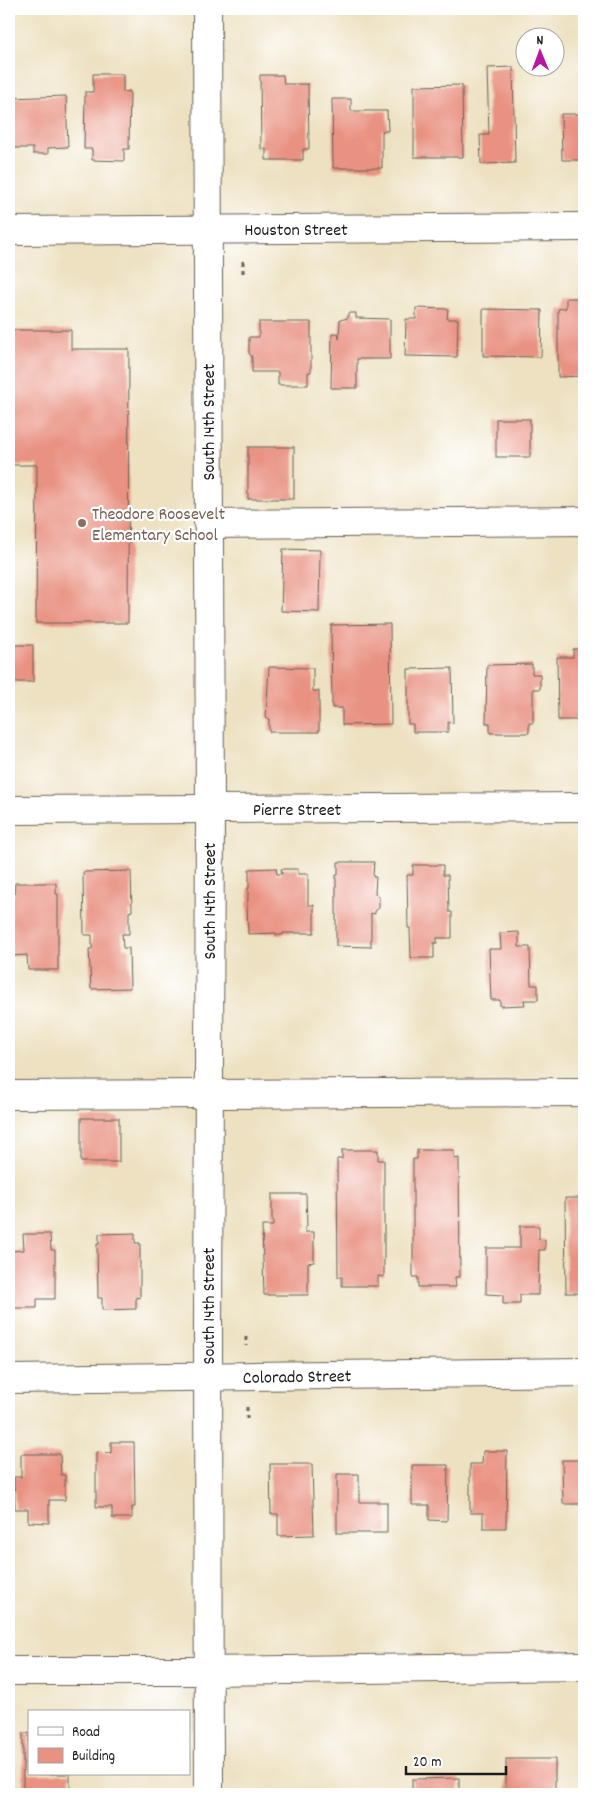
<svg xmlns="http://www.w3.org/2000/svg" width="593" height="1803" viewBox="0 0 593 1803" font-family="Dekko,sans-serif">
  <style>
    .building { fill: #e99282 }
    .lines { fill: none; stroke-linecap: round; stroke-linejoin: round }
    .minor-casing { stroke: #656156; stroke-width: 30 }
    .path { stroke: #656156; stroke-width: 3; stroke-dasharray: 4 4; stroke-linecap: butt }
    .minor { stroke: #fff; stroke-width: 28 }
    .education-dot { fill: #8d6e63; stroke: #fff; stroke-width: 2 }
    .labels { text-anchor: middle; stroke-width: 4.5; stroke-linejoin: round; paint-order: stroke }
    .street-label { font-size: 18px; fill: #1c1c1c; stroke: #fff }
    .education-label { font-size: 18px; fill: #785e54; stroke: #fff; text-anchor: start }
  </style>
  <rect width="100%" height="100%" fill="#fff"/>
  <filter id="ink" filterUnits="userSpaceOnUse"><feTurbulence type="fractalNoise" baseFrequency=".02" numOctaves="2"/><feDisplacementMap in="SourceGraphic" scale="10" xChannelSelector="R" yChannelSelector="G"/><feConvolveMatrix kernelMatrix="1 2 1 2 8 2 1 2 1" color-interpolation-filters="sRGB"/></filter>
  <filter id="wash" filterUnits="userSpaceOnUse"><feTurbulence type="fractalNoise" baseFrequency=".0096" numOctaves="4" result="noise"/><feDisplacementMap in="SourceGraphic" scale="20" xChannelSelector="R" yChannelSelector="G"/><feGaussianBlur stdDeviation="1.12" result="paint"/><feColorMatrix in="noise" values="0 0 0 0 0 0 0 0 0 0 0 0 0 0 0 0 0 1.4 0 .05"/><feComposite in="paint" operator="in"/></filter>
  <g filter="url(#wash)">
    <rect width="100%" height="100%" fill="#ede1c1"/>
    <g id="blocks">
      <g class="building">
        <path d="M 513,67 L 515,163 L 481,164 L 480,135 L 489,135 L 487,68 Z"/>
        <path d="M 93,74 L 123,74 L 123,92 L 130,91 L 129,149 L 124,149 L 124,161 L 92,160 L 92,149 L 84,149 L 85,92 L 93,92 Z"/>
        <path d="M 260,75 L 283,75 L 284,84 L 308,84 L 309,149 L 303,149 L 303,160 L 266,160 L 266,149 L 261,149 Z"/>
        <path d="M 462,85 L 463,157 L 414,157 L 414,86 Z"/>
        <path d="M 66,96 L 68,147 L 48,148 L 48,154 L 33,154 L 33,148 L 12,148 L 10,98 Z"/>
        <path d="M 332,99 L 351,99 L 351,111 L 387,111 L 388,131 L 382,131 L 382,168 L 333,168 Z"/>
        <path d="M 561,114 L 584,114 L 584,160 L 562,160 Z"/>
        <path d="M 566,298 L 584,298 L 584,376 L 558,377 L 558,309 L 566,308 Z"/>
        <path d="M 416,308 L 448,309 L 447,319 L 458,319 L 457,357 L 405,356 L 406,319 L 416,319 Z"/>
        <path d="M 483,309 L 542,310 L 541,357 L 483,356 Z"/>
        <path d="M 348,313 L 356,313 L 356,318 L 390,319 L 390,359 L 357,359 L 357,388 L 331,388 L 332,334 L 338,333 L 339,339 L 340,320 L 348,318 Z"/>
        <path d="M 259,322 L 311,322 L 311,372 L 308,372 L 308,385 L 278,385 L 278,372 L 252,372 L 252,357 L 249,353 L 249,337 L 259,337 Z"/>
        <path d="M 9,330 L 71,330 L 71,349 L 129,349 L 128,623 L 36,623 L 37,465 L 9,465 Z"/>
        <rect x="496" y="419" width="34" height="38"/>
        <rect x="248" y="447" width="46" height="52"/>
        <path d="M 283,549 L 320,550 L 319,612 L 281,611 Z"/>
        <path d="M 390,624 L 391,724 L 342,725 L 342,708 L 332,708 L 331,625 Z"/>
        <rect x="9" y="645" width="24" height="37"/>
        <path d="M 573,649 L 584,649 L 584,728 L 579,728 L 579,720 L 558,720 L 557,657 L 573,657 Z"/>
        <path d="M 532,664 L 532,674 L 540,674 L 540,689 L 533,689 L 533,723 L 529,723 L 529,733 L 490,733 L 490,723 L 486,723 L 487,665 Z"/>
        <path d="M 269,667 L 313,668 L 313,691 L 319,691 L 319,732 L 269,732 L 269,719 L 266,718 Z"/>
        <path d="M 452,668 L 453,723 L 448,722 L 448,732 L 413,732 L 413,724 L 408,724 L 408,669 Z"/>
        <path d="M 338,862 L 374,862 L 373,877 L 376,877 L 375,893 L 379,897 L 379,908 L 375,911 L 375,914 L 371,913 L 371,947 L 336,946 L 336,875 L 338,875 Z"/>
        <path d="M 413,865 L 443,865 L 443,875 L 448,875 L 449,912 L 452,912 L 452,938 L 437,938 L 437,943 L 434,943 L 434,958 L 411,958 L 410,928 L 408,928 L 407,875 L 413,875 Z"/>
        <path d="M 276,868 L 277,874 L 282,874 L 281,869 L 298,869 L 298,874 L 308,874 L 308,905 L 314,905 L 314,933 L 283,933 L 283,935 L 276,935 L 276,933 L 248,934 L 247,901 L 248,901 L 248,888 L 249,888 L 249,869 Z"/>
        <path d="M 131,871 L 132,911 L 129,912 L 129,934 L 122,934 L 123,948 L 129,948 L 130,988 L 91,989 L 89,949 L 92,949 L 92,935 L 84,935 L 83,872 Z"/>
        <path d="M 15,883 L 56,883 L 56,894 L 58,894 L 58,970 L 28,970 L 27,955 L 11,956 L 11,895 L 14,895 Z"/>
        <path d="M 519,932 L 519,947 L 530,947 L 531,985 L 538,985 L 538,1000 L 524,1000 L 525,1005 L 500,1006 L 500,1000 L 491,1000 L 489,949 L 501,949 L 500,933 Z"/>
        <rect x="81" y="1118" width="38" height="44"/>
        <path d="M 342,1150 L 378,1150 L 378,1160 L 384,1160 L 384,1277 L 378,1276 L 378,1286 L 342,1286 L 342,1277 L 338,1277 L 337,1159 L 342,1159 Z"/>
        <path d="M 417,1150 L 454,1150 L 454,1159 L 459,1158 L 460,1277 L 455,1277 L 456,1287 L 418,1287 L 418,1277 L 413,1277 L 413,1159 L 417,1159 Z"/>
        <path d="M 272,1194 L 306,1194 L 307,1226 L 305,1227 L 305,1232 L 314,1232 L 314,1262 L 308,1263 L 308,1295 L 264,1295 L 262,1226 L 273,1226 L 273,1220 L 272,1220 Z"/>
        <path d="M 565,1198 L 584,1198 L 584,1293 L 566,1293 Z"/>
        <path d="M 520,1226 L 539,1226 L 539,1239 L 545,1240 L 545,1250 L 539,1250 L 538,1295 L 520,1295 L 520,1304 L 503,1304 L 503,1295 L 486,1294 L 486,1248 L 520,1248 Z"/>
        <path d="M 135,1233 L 135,1243 L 140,1243 L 140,1298 L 136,1297 L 136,1309 L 102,1310 L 102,1298 L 98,1298 L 97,1244 L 99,1244 L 99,1234 Z"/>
        <path d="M 23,1234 L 50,1234 L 51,1250 L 55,1250 L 55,1299 L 37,1299 L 37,1308 L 15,1308 L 14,1300 L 11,1300 L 11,1251 L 24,1250 Z"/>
        <path d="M 111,1442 L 134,1442 L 135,1507 L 132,1507 L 132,1518 L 112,1518 L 112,1507 L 96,1507 L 96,1452 L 111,1453 Z"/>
        <path d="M 483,1451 L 507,1451 L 506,1528 L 483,1528 L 483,1513 L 470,1513 L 470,1464 L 482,1464 Z"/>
        <path d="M 21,1454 L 60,1454 L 61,1475 L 65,1475 L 65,1500 L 49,1500 L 49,1523 L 28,1522 L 28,1509 L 15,1509 L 14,1477 L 21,1477 Z"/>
        <path d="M 562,1460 L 584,1460 L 584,1504 L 563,1504 Z"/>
        <path d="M 270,1464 L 312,1464 L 314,1535 L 278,1536 L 278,1514 L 271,1514 Z"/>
        <path d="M 412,1465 L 448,1465 L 447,1521 L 429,1520 L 429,1505 L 412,1505 Z"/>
        <path d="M 337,1474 L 359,1474 L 359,1502 L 387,1502 L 387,1533 L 337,1533 Z"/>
        <path d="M 23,1733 L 29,1733 L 29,1774 L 70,1774 L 70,1794 L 23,1794 Z"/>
        <rect x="506" y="1759" width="49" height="35"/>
        <path d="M 459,1778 L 459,1794 L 412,1794 L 412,1779 Z"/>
      </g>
    </g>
  </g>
  <g filter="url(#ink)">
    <use href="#blocks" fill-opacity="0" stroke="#656156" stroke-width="1"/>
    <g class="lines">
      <g class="minor-casing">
        <g id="minor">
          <path d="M 207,9 L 210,809 L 208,1329 L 209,1794"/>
          <path d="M 9,231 L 584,227"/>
          <path d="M 208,524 L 584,521"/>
          <path d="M 9,810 L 584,807"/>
          <path d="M 9,1095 L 584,1092"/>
          <path d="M 9,1379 L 584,1372"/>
          <path d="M 9,1671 L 208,1671 L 584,1666"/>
        </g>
      </g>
      <g class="path">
        <path d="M 243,261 L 243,275"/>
        <path d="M 246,1337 L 246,1346"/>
        <path d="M 247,1407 L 247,1419"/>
      </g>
      <use href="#minor" class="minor"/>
    </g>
  </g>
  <circle class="education-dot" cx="82" cy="523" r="5"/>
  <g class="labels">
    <g class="street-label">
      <text x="296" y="235">Houston Street</text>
      <text transform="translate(208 422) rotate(-90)" y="6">South 14th Street</text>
      <text x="297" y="815">Pierre Street</text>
      <text transform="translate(209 901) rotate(-90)" y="6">South 14th Street</text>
      <text transform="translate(208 1306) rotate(-90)" y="6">South 14th Street</text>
      <text transform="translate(297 1376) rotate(-1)" y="6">Colorado Street</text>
    </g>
    <g class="education-label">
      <text x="92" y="519">Theodore Roosevelt<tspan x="92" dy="21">Elementary School</tspan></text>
    </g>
  </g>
  <rect width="593" height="1803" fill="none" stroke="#fff" stroke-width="30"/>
  <rect x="28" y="1710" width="162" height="65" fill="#ffffff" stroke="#a4a4a4"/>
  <rect x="38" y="1727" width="25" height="8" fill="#ffffff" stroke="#a4a4a4"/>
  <text x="72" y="1736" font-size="15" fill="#1c1c1c">Road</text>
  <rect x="38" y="1748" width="25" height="15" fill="#e99282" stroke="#a4a4a4"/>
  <text x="72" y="1760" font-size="15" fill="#1c1c1c">Building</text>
  <g transform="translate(540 52) rotate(359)"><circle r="24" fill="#ffffff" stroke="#a4a4a4"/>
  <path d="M0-4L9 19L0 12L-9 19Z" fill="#b5179e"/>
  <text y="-8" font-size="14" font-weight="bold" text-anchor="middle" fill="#1c1c1c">N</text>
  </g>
  <path d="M406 1766v8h100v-8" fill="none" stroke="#1c1c1c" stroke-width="2.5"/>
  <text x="413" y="1766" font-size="15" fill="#1c1c1c" stroke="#ffffff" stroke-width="4" paint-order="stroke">20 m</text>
</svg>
